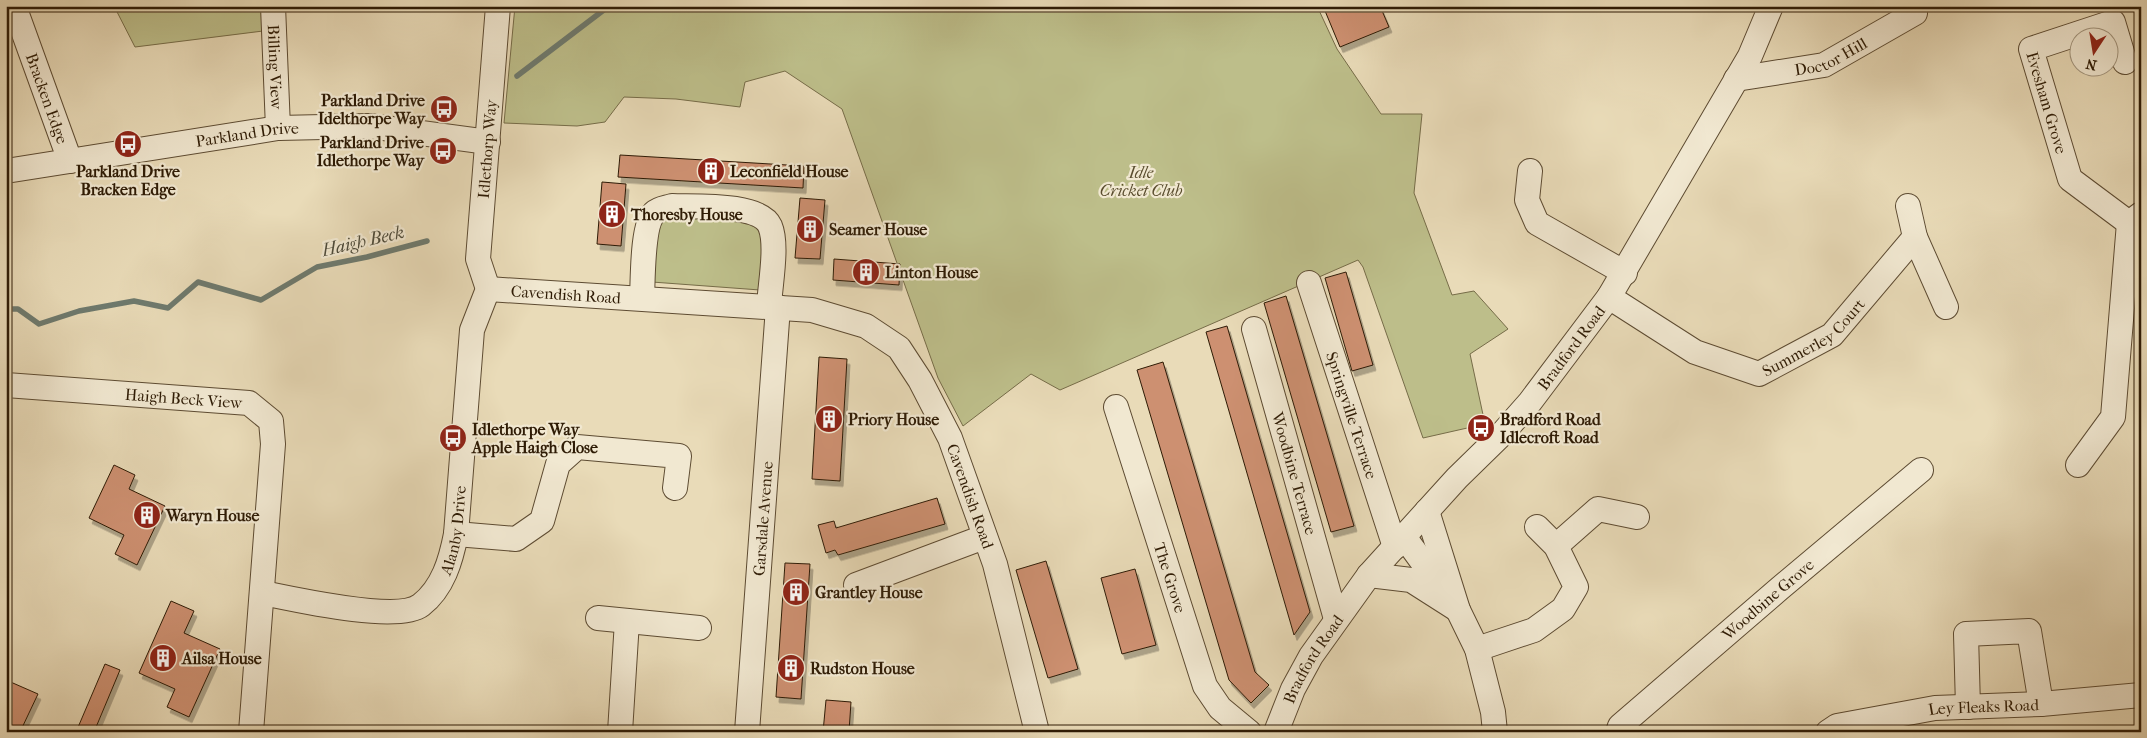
<svg xmlns="http://www.w3.org/2000/svg" width="2147" height="738" viewBox="0 0 2147 738" font-family="'IM FELL French Canon',serif">
  <style>
    .green { fill: #bdbe8a; stroke: #766c48 }
    .lines { fill: none; stroke-linecap: round; stroke-linejoin: round }
    .stream { stroke: #6e7a6e; stroke-width: 5.5 }
    .building { fill: #cd9071; stroke: #2e1b05; filter: url(#shadow) }
    .minor-casing { stroke: #5d4b32; stroke-width: 26 }
    .minor { stroke: #f1e8d1; stroke-width: 24 }
    .labels { text-anchor: middle; stroke-width: 4.5; stroke-linejoin: round; paint-order: stroke }
    .street-label { font-size: 16px; fill: #2e1b05; stroke: #f1e8d1 }
    .poi-label { font-size: 16px; font-weight: bold; fill: #2e1b05; stroke: #f1e8d1; text-anchor: start }
    .park-label { font-size: 16px; font-style: italic; fill: #594c2d; stroke: #f1e8d1 }
    .water-label { font-size: 18px; font-style: italic; fill: #4e4b3a; stroke: #f1e8d1 }
  </style>
  <defs>
    <filter id="shadow"><feDropShadow dx="3" dy="5.5" stdDeviation="0" flood-color="#0004"/></filter>
  </defs>
  <rect width="100%" height="100%" fill="#e9dbb8"/>
  <filter id="stains"><feTurbulence type="fractalNoise" baseFrequency=".004" numOctaves="4"/><feColorMatrix values="0 0 0 0 .2 0 0 0 0 .09 0 0 0 0 .02 0 0 0 .5 -.17"/></filter>
  <radialGradient id="worn" r=".72"><stop offset=".6" stop-color="#630" stop-opacity="0"/><stop offset="1" stop-color="#630" stop-opacity=".3"/></radialGradient>
  <g class="green">
    <path d="M 114,6 L 262,6 L 263,31 L 135,47 Z"/>
    <path d="M 515,6 L 1317,6 L 1337,49 L 1381,114 L 1422,114 L 1414,193 L 1452,295 L 1474,291 L 1508,329 L 1470,354 L 1485,424 L 1423,438 L 1363,267 L 1358,260 L 1060,390 L 1031,374 L 963,426 L 938,378 L 842,109 L 785,71 L 745,82 L 740,107 L 676,99 L 624,97 L 605,122 L 577,126 L 504,123 Z"/>
    <path d="M 665,216 C 687,217 752,211 761,235 C 767,251 762,273 760,290 L 652,282 L 657,231 Z"/>
  </g>
  <g class="lines">
    <g class="stream">
      <path d="M 517,76 L 609,6"/>
      <path d="M 6,309 L 18,309 L 39,324 L 79,311 L 134,301 L 168,308 L 198,282 L 261,300 L 317,267 L 367,257 L 427,241"/>
    </g>
  </g>
  <g class="building">
    <path d="M 1323,6 L 1380,6 L 1389,27 L 1340,47 Z"/>
    <path d="M 620,155 L 804,166 L 803,188 L 618,177 Z"/>
    <path d="M 602,182 L 626,184 L 621,246 L 597,244 Z"/>
    <path d="M 800,198 L 825,200 L 820,259 L 795,258 Z"/>
    <path d="M 834,259 L 900,264 L 899,285 L 833,280 Z"/>
    <path d="M 1346,272 L 1373,365 L 1352,371 L 1325,278 Z"/>
    <path d="M 1286,296 L 1354,526 L 1331,532 L 1264,303 Z"/>
    <path d="M 1227,326 L 1310,612 L 1294,635 L 1206,332 Z"/>
    <path d="M 819,357 L 847,359 L 840,481 L 812,479 Z"/>
    <path d="M 1163,362 L 1255,672 L 1269,685 L 1251,703 L 1229,680 L 1137,370 Z"/>
    <path d="M 114,465 L 135,475 L 129,489 L 165,506 L 137,565 L 115,554 L 124,535 L 89,518 Z"/>
    <path d="M 937,498 L 945,524 L 838,555 L 835,550 L 826,553 L 818,525 L 834,521 L 836,528 Z"/>
    <path d="M 1046,561 L 1078,669 L 1048,678 L 1016,570 Z"/>
    <path d="M 785,563 L 810,564 L 801,699 L 776,697 Z"/>
    <path d="M 1135,569 L 1156,645 L 1122,654 L 1101,578 Z"/>
    <path d="M 171,601 L 194,611 L 184,633 L 220,649 L 189,717 L 167,707 L 175,689 L 139,673 Z"/>
    <path d="M 105,664 L 120,670 L 94,732 L 76,732 Z"/>
    <path d="M 6,680 L 38,694 L 20,732 L 6,732 Z"/>
    <path d="M 826,700 L 851,702 L 849,732 L 823,732 Z"/>
  </g>
  <g class="lines">
    <g class="minor-casing">
      <g id="minor">
        <path id="s1" d="M 14,6 L 70,161"/>
        <path id="s2" d="M 273,6 L 278,128"/>
        <path id="s3" d="M 2125,62 L 2113,22 L 2031,49 L 2070,179 L 2129,223"/>
        <path id="s4" d="M 1736,79 L 1824,65 L 1915,13"/>
        <path id="s5" d="M 6,171 L 278,128 L 369,126 L 488,142"/>
        <path d="M 1530,171 L 1527,200 L 1537,223 L 1625,273"/>
        <path d="M 1908,206 L 1915,237 L 1946,307"/>
        <path id="s6" d="M 1309,283 L 1395,547"/>
        <path id="s7" d="M 488,289 L 812,310 L 866,326 L 899,348 L 920,380 L 950,438 L 995,564 L 1037,732"/>
        <path id="s8" d="M 488,289 L 478,259 L 498,6"/>
        <path id="s9" d="M 1609,297 L 1695,352 L 1759,374 L 1832,335 L 1915,237"/>
        <path d="M 642,298 C 643,279 642,226 654,213 C 659,208 666,208 672,206 C 694,207 760,203 770,226 C 778,245 770,285 769,306"/>
        <path id="s10" d="M 1254,329 L 1336,619"/>
        <path id="s11" d="M 6,385 L 249,403 L 271,421 L 273,444 L 251,732"/>
        <path id="s12" d="M 1116,407 L 1205,686 L 1220,708 L 1249,732"/>
        <path d="M 2078,465 L 2113,417 L 2129,223 L 2141,214"/>
        <path d="M 1427,511 L 1458,610 L 1477,649 L 1493,712 L 1495,732"/>
        <path d="M 456,534 L 516,539 L 542,521 L 558,464 L 577,447 L 679,456 L 675,488"/>
        <path d="M 1405,538 L 1448,597"/>
        <path d="M 1556,546 L 1598,509 L 1637,517"/>
        <path d="M 1369,575 L 1411,580 L 1458,610"/>
        <path d="M 856,585 L 984,537"/>
        <path id="s13" d="M 263,593 C 293,599 398,623 421,605 C 443,588 451,560 456,534 L 472,330 L 488,289"/>
        <path d="M 598,618 L 699,628"/>
        <path d="M 1477,649 L 1534,630 L 1563,609 L 1576,587 L 1556,546 L 1537,527"/>
        <path d="M 1968,707 L 1966,634 L 2029,631 L 2041,704"/>
        <path d="M 620,732 L 627,621"/>
        <path id="s14" d="M 747,732 L 778,307"/>
        <path id="s15" d="M 1276,732 L 1293,689 L 1311,656 L 1369,575 L 1457,478 L 1500,436 L 1530,402 L 1609,297 L 1750,56 L 1771,6"/>
        <path id="s16" d="M 1618,732 L 1620,726 L 1779,589 L 1921,470"/>
        <path id="s17" d="M 1828,732 L 1837,726 L 1935,708 L 2041,704 L 2141,695"/>
      </g>
    </g>
    <use href="#minor" class="minor"/>
  </g>
  <defs>
    <g id="bus-disc" transform="scale(1.4375)"><circle r="9.5" fill="#8f2418" stroke="#f1e8d1"/><path d="M-5-6H5V4H4V6H2V4H-2V6H-4V4H-5ZM-3.5-4V0h7V-4ZM-3.5 1.2v1.5H-2V1.2ZM2 1.2v1.5H3.5V1.2Z" fill="#fff"/></g>
    <g id="building-disc" transform="scale(1.4375)"><circle r="9.5" fill="#8f2418" stroke="#f1e8d1"/><path d="M-4-6H4V6H1V3H-1V6H-4ZM-2.5-4.3h1.7v1.8h-1.7ZM.8-4.3h1.7v1.8H.8ZM-2.5-1h1.7V.8h-1.7ZM.8-1h1.7V.8H.8Z" fill="#fff"/></g>
  </defs>
  <g fill-rule="evenodd">
    <use href="#bus-disc" x="444" y="109"/>
    <use href="#bus-disc" x="128" y="144"/>
    <use href="#bus-disc" x="443" y="151"/>
    <use href="#building-disc" x="711" y="171"/>
    <use href="#building-disc" x="612" y="214"/>
    <use href="#building-disc" x="810" y="229"/>
    <use href="#building-disc" x="866" y="272"/>
    <use href="#building-disc" x="829" y="419"/>
    <use href="#bus-disc" x="1481" y="428"/>
    <use href="#bus-disc" x="453" y="438"/>
    <use href="#building-disc" x="147" y="515"/>
    <use href="#building-disc" x="796" y="592"/>
    <use href="#building-disc" x="163" y="658"/>
    <use href="#building-disc" x="791" y="668"/>
  </g>
  <g class="labels">
    <g class="street-label">
      <text dy="6" stroke="none"><textPath href="#s4" startOffset="98">Doctor Hill</textPath></text>
      <text dy="6" stroke="none"><textPath href="#s2" startOffset="61">Billing View</textPath></text>
      <text dy="6" stroke="none"><textPath href="#s1" startOffset="98">Bracken Edge</textPath></text>
      <text dy="6" stroke="none"><textPath href="#s3" startOffset="184">Evesham Grove</textPath></text>
      <text dy="6" stroke="none"><textPath href="#s5" startOffset="244">Parkland Drive</textPath></text>
      <text dy="6" stroke="none"><textPath href="#s8" startOffset="142">Idlethorp Way</textPath></text>
      <text dy="6" stroke="none"><textPath href="#s7" startOffset="78">Cavendish Road</textPath></text>
      <text dy="6" stroke="none"><textPath href="#s9" startOffset="236">Summerley Court</textPath></text>
      <text dy="6" stroke="none"><textPath href="#s15" startOffset="488">Bradford Road</textPath></text>
      <text dy="6" stroke="none"><textPath href="#s11" startOffset="178">Haigh Beck View</textPath></text>
      <text dy="6" stroke="none"><textPath href="#s6" startOffset="139">Springville Terrace</textPath></text>
      <text dy="6" stroke="none"><textPath href="#s10" startOffset="150">Woodbine Terrace</textPath></text>
      <text dy="6" stroke="none"><textPath href="#s7" startOffset="586">Cavendish Road</textPath></text>
      <text dy="6" stroke="none"><textPath href="#s14" startOffset="214">Garsdale Avenue</textPath></text>
      <text dy="6" stroke="none"><textPath href="#s13" startOffset="245">Alanby Drive</textPath></text>
      <text dy="6" stroke="none"><textPath href="#s12" startOffset="179">The Grove</textPath></text>
      <text dy="6" stroke="none"><textPath href="#s16" startOffset="201">Woodbine Grove</textPath></text>
      <text dy="6" stroke="none"><textPath href="#s15" startOffset="82">Bradford Road</textPath></text>
      <text dy="6" stroke="none"><textPath href="#s17" startOffset="159">Ley Fleaks Road</textPath></text>
    </g>
    <g class="poi-label">
      <text x="425" y="106" text-anchor="end">Parkland Drive<tspan x="425" dy="18">Idelthorpe Way</tspan></text>
      <text x="424" y="148" text-anchor="end">Parkland Drive<tspan x="424" dy="18">Idlethorpe Way</tspan></text>
      <text x="128" y="177" text-anchor="middle">Parkland Drive<tspan x="128" dy="18">Bracken Edge</tspan></text>
      <text x="730" y="177">Leconfield House</text>
      <text x="631" y="220">Thoresby House</text>
      <text x="829" y="235">Seamer House</text>
      <text x="885" y="278">Linton House</text>
      <text x="848" y="425">Priory House</text>
      <text x="1500" y="425">Bradford Road<tspan x="1500" dy="18">Idlecroft Road</tspan></text>
      <text x="472" y="435">Idlethorpe Way<tspan x="472" dy="18">Apple Haigh Close</tspan></text>
      <text x="166" y="521">Waryn House</text>
      <text x="815" y="598">Grantley House</text>
      <text x="182" y="664">Ailsa House</text>
      <text x="810" y="674">Rudston House</text>
    </g>
    <g class="park-label">
      <text x="1141" y="178">Idle<tspan x="1141" dy="18">Cricket Club</tspan></text>
    </g>
    <g class="water-label">
      <text transform="translate(363 241) rotate(-13)" y="6">Haigh Beck</text>
    </g>
  </g>
  <rect width="2147" height="738" fill="none" stroke="#e9dbb8" stroke-width="25"/>
  <rect x="8" y="8" width="2132" height="723" fill="none" stroke="#2e1b05" stroke-width="2.5"/>
  <rect x="12" y="12" width="2122" height="713" fill="none" stroke="#2e1b05"/>
  <g transform="translate(2094 52) rotate(192)"><circle r="24" fill="#f1e8d1" stroke="#a3967f"/>
  <path d="M0-4L9 19L0 12L-9 19Z" fill="#8f2418"/>
  <text y="-8" font-size="14" font-weight="bold" text-anchor="middle" fill="#2e1b05">N</text>
  </g>
  <rect width="100%" height="100%" filter="url(#stains)"/>
  <rect width="100%" height="100%" fill="url(#worn)"/>
</svg>
